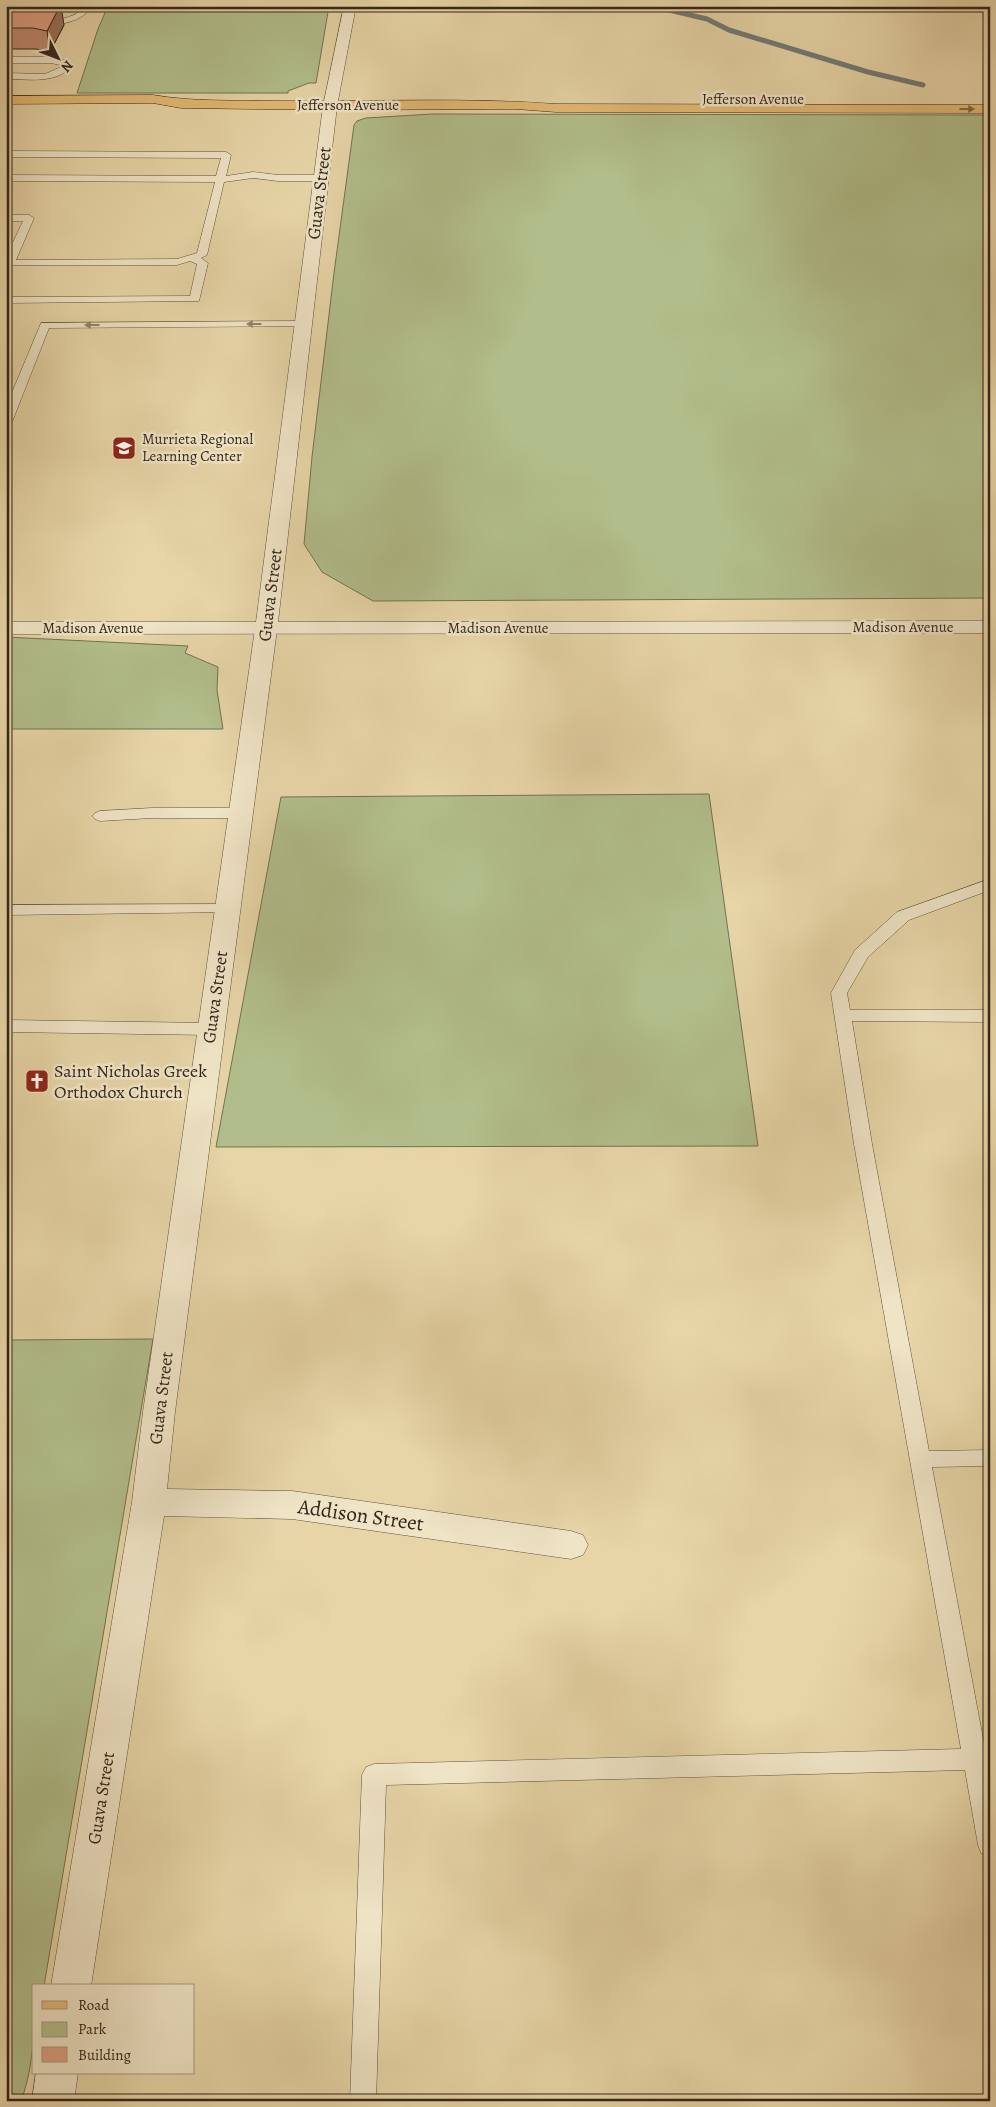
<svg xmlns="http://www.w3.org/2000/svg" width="996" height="2107" viewBox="0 0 996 2107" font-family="Alegreya,serif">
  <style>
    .green { fill: #b1be8b; stroke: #727253 }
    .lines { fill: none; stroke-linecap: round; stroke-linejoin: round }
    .stream { stroke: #737b77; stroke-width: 5 }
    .service-casing { stroke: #60513e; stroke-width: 1 }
    .minor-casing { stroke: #60513e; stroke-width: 1 }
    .tertiary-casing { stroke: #60513e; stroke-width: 1 }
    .primary-casing { stroke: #33251b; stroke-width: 1 }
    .service { fill: #efe4c6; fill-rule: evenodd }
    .minor { fill: #efe4c6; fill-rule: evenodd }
    .tertiary { fill: #efe4c6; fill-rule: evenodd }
    .primary { fill: #e4ba74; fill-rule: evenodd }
    .wall { fill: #c08a72; stroke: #33251b }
    .shaded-wall { fill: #9c705d; stroke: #33251b }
    .building { fill: #dfa085; stroke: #33251b }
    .oneway { fill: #836843 }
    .oneway2 { fill: #918470 }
    .labels { text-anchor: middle; stroke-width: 5; stroke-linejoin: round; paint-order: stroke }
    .far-street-label { font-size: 15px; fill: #33251b; stroke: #efe4c6 }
    .far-poi-label { font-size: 15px; fill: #33251b; stroke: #efe4c6; text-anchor: start }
    .street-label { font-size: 18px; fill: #33251b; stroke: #efe4c6 }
    .poi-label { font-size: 18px; fill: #33251b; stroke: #efe4c6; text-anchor: start }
    .near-street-label { font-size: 21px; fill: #33251b; stroke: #efe4c6 }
  </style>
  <rect width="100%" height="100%" fill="#e7d5a7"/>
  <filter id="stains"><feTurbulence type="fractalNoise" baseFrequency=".004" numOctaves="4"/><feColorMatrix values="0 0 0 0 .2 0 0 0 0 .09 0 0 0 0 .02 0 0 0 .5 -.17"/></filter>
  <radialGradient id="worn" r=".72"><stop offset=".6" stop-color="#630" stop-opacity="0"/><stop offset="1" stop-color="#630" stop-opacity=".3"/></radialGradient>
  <g class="green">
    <path d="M 108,6 L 329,6 L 316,83 L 309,83 L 288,91 L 288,93 L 77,93 L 98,29 Z"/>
    <path d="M 432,114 L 990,115 L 990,598 L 373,601 L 322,572 L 304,544 L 312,457 L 334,273 L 354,125 L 357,121 L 366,118 Z"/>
    <path d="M 6,637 L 188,646 L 185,653 L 218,667 L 217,690 L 223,729 L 6,729 Z"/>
    <path d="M 709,794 L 758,1146 L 216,1147 L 281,797 Z"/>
    <path d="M 153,1339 L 44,1986 L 34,1986 C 34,2026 35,2063 21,2101 L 6,2101 L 6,1340 Z"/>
  </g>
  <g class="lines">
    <path class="stream" d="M 652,6 L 707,19 L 729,30 L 868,72 L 923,85"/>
    <g class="service-casing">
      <g id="service">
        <path d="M 85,6 L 93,6 C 74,32 34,24 6,24 L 6,20 C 29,19 69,27 85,6 Z"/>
        <path d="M 6,57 L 51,57 L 67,61 L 70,68 C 54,84 27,79 6,79 L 6,73 L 45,74 L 61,67 L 60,65 L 51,63 L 6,63 Z"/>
        <path d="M 6,151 L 226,152 L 231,155 L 226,176 L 253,172 L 278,175 L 321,175 L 326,178 L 321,181 L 278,181 L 253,178 L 224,182 L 207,255 L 201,258 L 208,263 L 199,301 L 6,303 L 6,297 L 190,296 L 197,264 L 190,261 L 177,265 L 6,265 L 6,257 L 23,221 L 6,221 L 6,215 L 29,215 L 34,218 L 16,260 L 177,259 L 197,253 L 215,182 L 6,181 L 6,175 L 216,176 L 221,158 L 6,157 Z"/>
        <path d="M 303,321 L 307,322 L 308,324 L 307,326 L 49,328 L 12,422 L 6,425 L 6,407 L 41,323 Z"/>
        <path d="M 152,808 L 240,808 L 245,810 L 248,813 L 245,816 L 240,818 L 152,818 L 100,821 L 95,819 L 92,816 L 95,813 L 100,811 Z"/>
        <path d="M 990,879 L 990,890 L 909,920 L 868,957 L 847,993 L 850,1010 L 990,1010 L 990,1022 L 852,1021 L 872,1144 L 929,1451 L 990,1450 L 990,1466 L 932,1467 L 985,1749 L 990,1749 L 990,1856 L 981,1853 L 978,1845 L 965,1770 L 386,1785 L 376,2101 L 350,2101 L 362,1775 L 366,1767 L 374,1764 L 961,1749 L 854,1144 L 831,993 L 855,950 L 897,912 Z"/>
        <path d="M 227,904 L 233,906 L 235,909 L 233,912 L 6,915 L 6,905 Z"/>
        <path d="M 6,1020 L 211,1023 L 217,1025 L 220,1029 L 217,1033 L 211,1035 L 6,1032 Z"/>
      </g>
    </g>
    <g class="minor-casing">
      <g id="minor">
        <path d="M 266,623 L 274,624 L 277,629 L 175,1412 L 167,1489 L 292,1491 L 571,1531 L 583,1535 L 588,1545 L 583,1555 L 571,1559 L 292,1519 L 164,1516 L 91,1986 L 51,1986 L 132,1502 L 143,1412 L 255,629 L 258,624 Z"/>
        <path d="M 36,2073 L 78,2073 L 74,2101 L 32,2101 Z"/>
      </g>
    </g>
    <g class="tertiary-casing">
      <path id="tertiary" d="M 344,6 L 356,6 L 337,106 L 278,622 L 990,621 L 990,633 L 6,634 L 6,622 L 256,622 L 323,106 Z"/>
    </g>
    <g class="primary-casing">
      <path id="primary" d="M 153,95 C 193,102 234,100 274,101 C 368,102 463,97 556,104 L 990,105 L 990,113 L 556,112 L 516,109 L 330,110 L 181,108 L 153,103 L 6,104 L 6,96 Z"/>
    </g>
    <use href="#service" class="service"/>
    <use href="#minor" class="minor"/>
    <use href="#tertiary" class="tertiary"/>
    <use href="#primary" class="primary"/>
  </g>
  <path class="wall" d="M 6,6 L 64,25 L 50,52 L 36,49 L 6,49 Z"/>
  <path class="shaded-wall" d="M 60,6 L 61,6 L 64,25 L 50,52 L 47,31 Z"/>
  <path class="building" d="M 6,6 L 60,6 L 47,31 L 33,28 L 6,28 Z"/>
  <defs><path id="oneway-solid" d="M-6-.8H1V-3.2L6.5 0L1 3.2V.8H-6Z" transform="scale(1.25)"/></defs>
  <use class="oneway" href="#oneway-solid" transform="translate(967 109)"/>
  <g class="oneway2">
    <use href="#oneway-solid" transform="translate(254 324) rotate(180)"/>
    <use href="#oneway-solid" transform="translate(92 325) rotate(180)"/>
  </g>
  <defs>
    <g id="school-square" transform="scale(1.25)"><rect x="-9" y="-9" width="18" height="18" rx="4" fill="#8f2418" stroke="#efe4c6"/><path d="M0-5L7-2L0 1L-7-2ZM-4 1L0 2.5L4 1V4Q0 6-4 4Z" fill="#fff"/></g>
    <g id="church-square" transform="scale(1.25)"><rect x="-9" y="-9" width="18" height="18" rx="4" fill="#8f2418" stroke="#efe4c6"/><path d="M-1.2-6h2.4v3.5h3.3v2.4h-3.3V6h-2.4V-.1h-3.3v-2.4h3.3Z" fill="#fff"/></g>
  </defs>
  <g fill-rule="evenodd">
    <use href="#school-square" x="124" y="448"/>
    <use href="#church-square" x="37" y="1081"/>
  </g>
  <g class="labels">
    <g class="far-street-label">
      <text x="753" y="104">Jefferson Avenue</text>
      <text x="348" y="110">Jefferson Avenue</text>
      <text x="903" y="632">Madison Avenue</text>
      <text x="93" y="633">Madison Avenue</text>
      <text x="498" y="633">Madison Avenue</text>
    </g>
    <g class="far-poi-label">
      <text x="142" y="444">Murrieta Regional<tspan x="142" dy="17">Learning Center</tspan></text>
    </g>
    <g class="street-label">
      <text transform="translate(319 193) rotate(-83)" y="6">Guava Street</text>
      <text transform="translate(270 595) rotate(-83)" y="6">Guava Street</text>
      <text transform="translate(215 997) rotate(-82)" y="6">Guava Street</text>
      <text transform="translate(161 1398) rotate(-83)" y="6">Guava Street</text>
      <text transform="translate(101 1798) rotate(-81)" y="6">Guava Street</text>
    </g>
    <g class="poi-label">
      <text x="54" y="1077">Saint Nicholas Greek<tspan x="54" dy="21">Orthodox Church</tspan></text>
    </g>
    <g class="near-street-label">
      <text transform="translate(361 1515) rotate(8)" y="7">Addison Street</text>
    </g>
  </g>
  <rect width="996" height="2107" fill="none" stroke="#e7d5a7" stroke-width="25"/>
  <rect x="8" y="8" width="981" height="2092" fill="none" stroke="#33251b" stroke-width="2.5"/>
  <rect x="12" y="12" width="971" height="2082" fill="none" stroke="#33251b"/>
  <rect x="32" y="1984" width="162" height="90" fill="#efe4c6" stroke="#a49882"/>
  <rect x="42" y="2001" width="25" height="8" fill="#e4ba74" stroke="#a49882"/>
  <text x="78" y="2010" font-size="15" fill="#33251b">Road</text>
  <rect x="42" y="2022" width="25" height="15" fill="#b1be8b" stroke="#a49882"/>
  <text x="78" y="2034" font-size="15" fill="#33251b">Park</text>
  <rect x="42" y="2047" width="25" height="15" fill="#dfa085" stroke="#a49882"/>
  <text x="78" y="2060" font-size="15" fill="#33251b">Building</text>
  <g transform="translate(58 58) rotate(132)" stroke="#efe4c6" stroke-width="4" paint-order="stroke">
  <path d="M0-4L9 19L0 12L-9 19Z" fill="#33251b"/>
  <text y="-8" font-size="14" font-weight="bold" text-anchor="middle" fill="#33251b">N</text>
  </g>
  <rect width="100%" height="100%" filter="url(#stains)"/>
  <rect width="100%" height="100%" fill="url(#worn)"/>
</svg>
